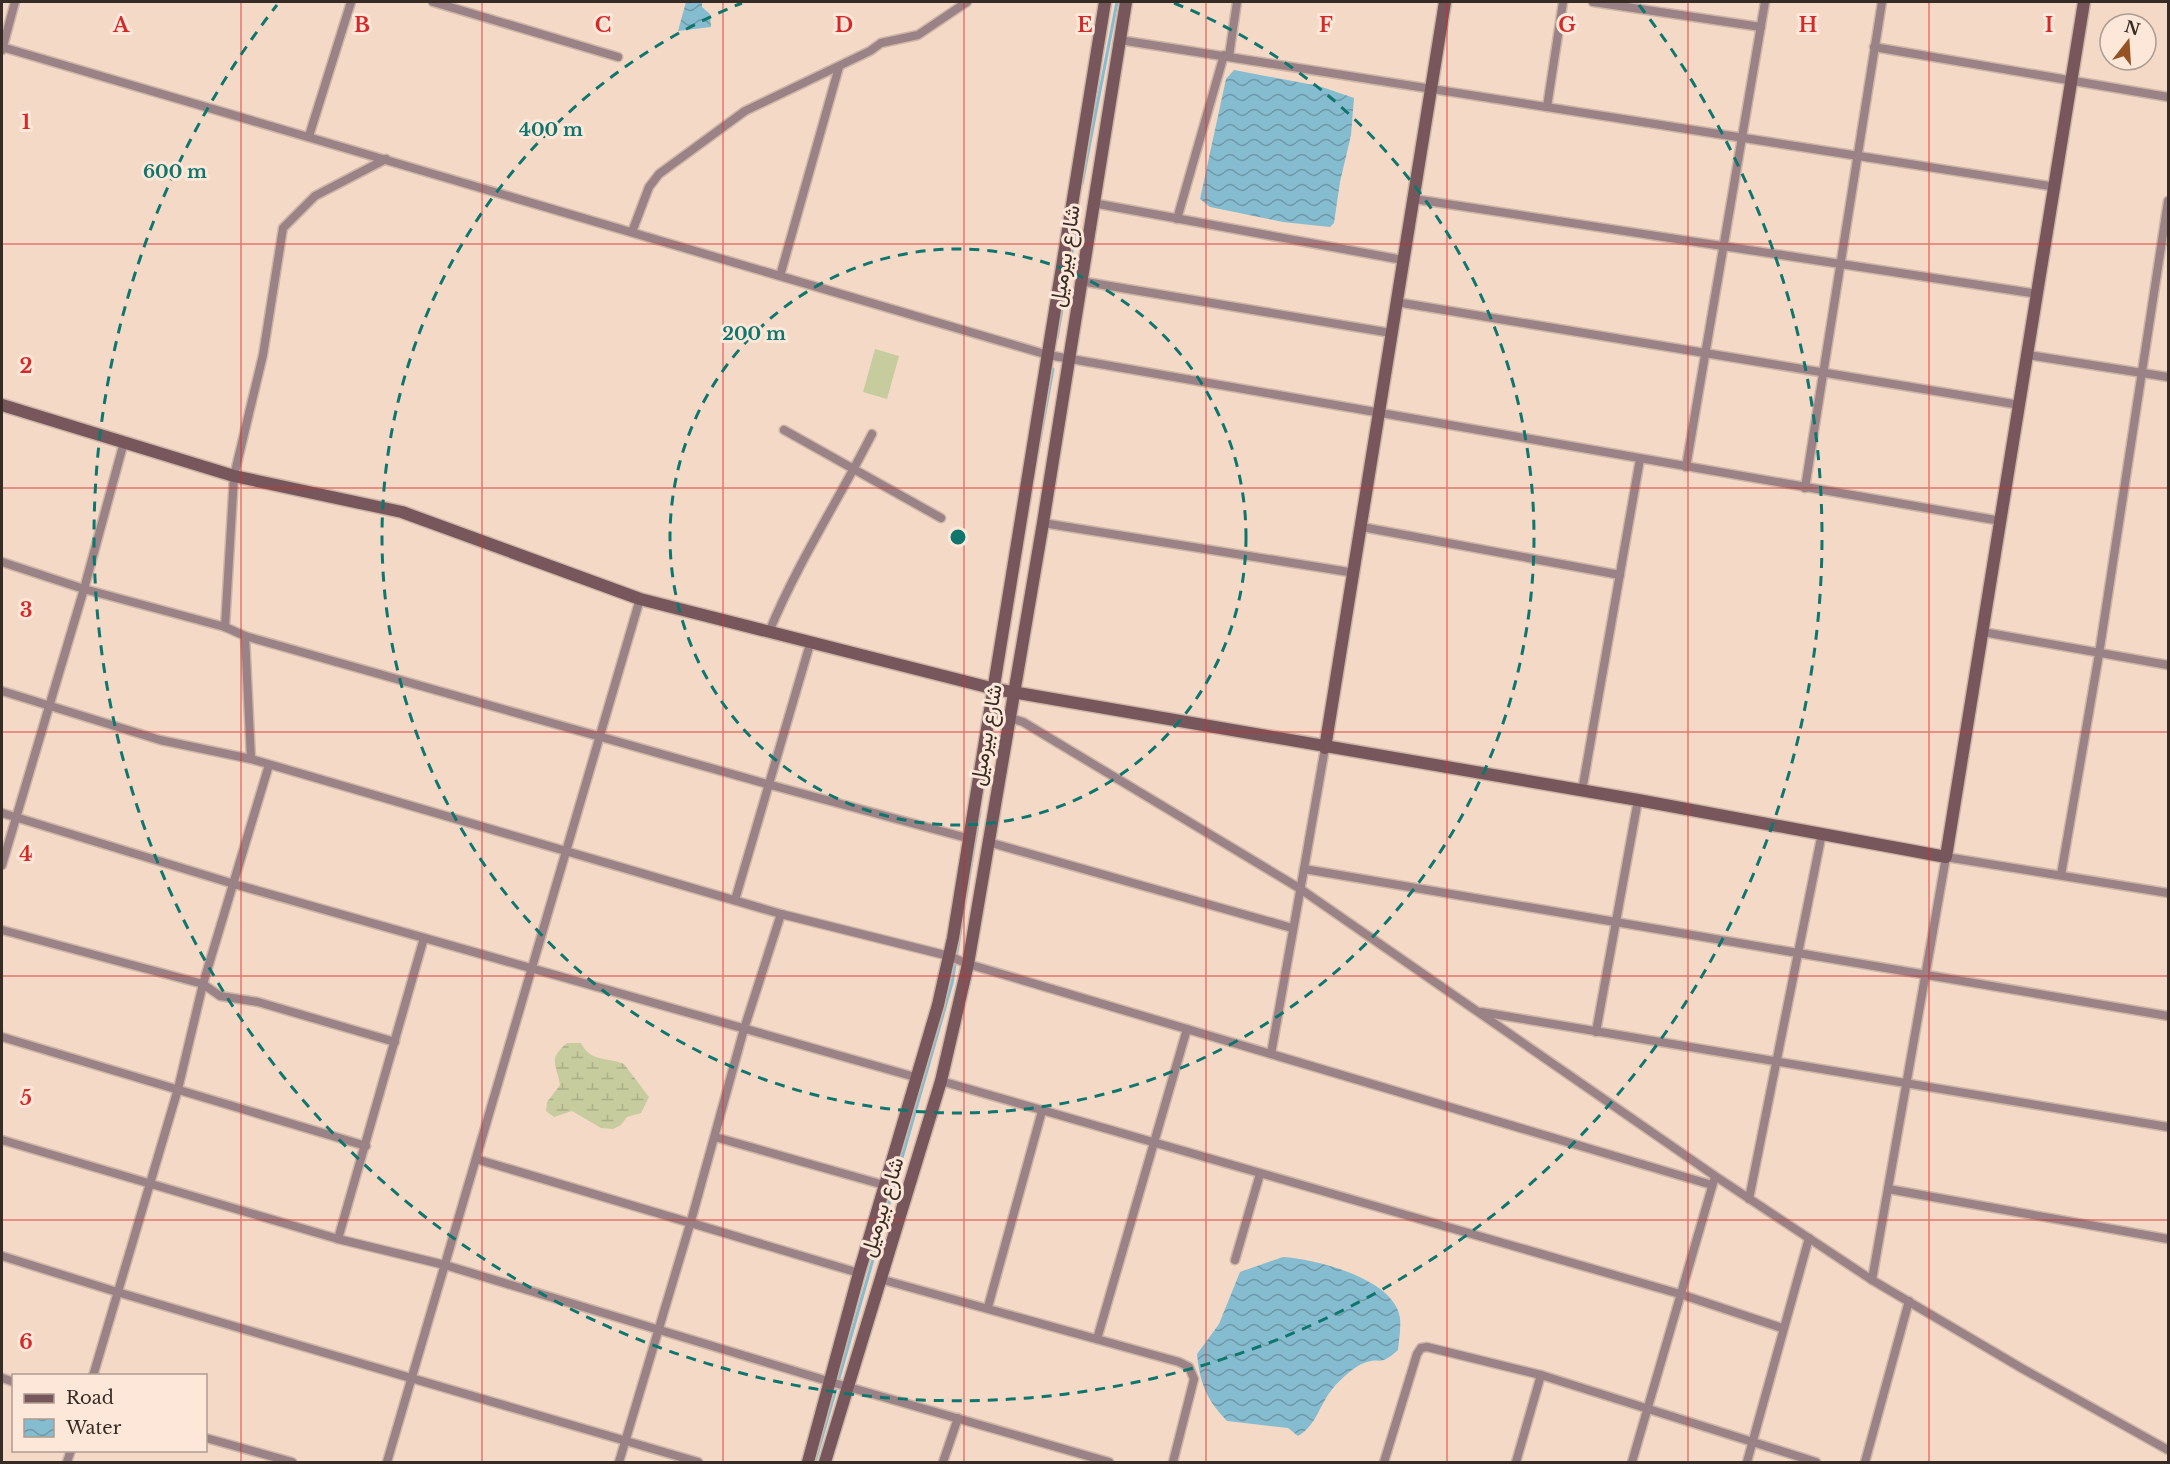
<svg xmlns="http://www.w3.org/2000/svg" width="2170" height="1464" viewBox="0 0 2170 1464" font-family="'Libre Baskerville',Vazirmatn,serif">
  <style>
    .green { fill: #c6cc9d }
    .wetland { fill: url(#wetland-marsh) }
    .water { fill: url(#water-waves) }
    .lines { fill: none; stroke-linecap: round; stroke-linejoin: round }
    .stream { stroke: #85bccf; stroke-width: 3 }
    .street-casing { stroke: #ceb6a7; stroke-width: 11 }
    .secondary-casing { stroke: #ceb6a7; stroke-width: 15 }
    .street { stroke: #9a8286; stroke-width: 8 }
    .secondary { stroke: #77575c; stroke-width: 12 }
    .grid { fill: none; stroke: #d62828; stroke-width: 1.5; stroke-opacity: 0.55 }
    .ring { fill: none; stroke: #0f766e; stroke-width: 3; stroke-dasharray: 10 8 }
    .labels { text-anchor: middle; stroke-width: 6; stroke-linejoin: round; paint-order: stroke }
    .street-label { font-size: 21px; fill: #362c25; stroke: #fde7d9 }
    .grid-label { font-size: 20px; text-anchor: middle; font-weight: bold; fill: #d62828; stroke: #fde7d9; stroke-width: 6; stroke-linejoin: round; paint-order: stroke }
    .centre { fill: #0f766e; stroke: #fde7d9; stroke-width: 3 }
    .ring-label { font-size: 18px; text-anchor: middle; font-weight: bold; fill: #0f766e; stroke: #fde7d9; stroke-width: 6; stroke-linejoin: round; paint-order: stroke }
  </style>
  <defs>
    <pattern id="wetland-marsh" width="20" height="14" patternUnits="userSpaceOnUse" patternTransform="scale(1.5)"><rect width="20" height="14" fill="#c6cc9d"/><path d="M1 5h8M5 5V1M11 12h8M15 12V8" fill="none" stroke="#abaf87"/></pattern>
    <pattern id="water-waves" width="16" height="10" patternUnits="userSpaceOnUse" patternTransform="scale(1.5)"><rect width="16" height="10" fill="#85bccf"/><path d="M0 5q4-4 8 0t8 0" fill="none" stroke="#6e99a8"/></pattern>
  </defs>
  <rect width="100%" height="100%" fill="#f4d9c7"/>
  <path class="green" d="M 875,349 L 899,356 L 887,399 L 863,392 Z"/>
  <path class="wetland" d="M 567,1043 L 581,1043 C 590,1062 607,1057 624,1064 L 649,1097 L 641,1113 L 627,1117 L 621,1125 L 613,1129 L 601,1128 L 572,1111 L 554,1117 L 546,1111 L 547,1102 L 560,1085 C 557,1064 547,1060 567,1043 Z"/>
  <g class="water">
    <path d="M 686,2 L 702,2 L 702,7 L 710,14 L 711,27 L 678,31 Z"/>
    <path d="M 1234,70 L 1319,86 L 1354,98 L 1351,135 L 1340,182 L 1334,223 L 1330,227 L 1283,222 L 1210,207 L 1200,199 L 1226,79 Z"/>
    <path d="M 1283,1257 C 1316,1259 1395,1279 1400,1318 C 1401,1328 1399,1340 1398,1350 C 1378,1368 1382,1356 1364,1363 C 1355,1366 1340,1380 1334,1387 C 1319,1404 1318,1424 1298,1436 L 1288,1428 L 1227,1421 C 1207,1400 1200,1384 1197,1354 L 1219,1324 L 1240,1272 Z"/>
  </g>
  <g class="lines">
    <g class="stream">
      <path d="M 1082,184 L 1117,2"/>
      <path d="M 1057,338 L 1079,211"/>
      <path d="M 1034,473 L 1053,369"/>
      <path d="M 815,1462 L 952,983 L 980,811"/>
    </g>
    <g class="street-casing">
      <g id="street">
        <path d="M 433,2 L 618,57"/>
        <path d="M 1593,2 L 1761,27"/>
        <path d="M 1120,40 L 2056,187"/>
        <path d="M 2,47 L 1048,355 L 2001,521"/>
        <path d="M 1874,47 L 2168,97"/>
        <path d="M 2,50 L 15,2"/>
        <path d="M 1229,56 L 1237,2"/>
        <path d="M 1547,107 L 1563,2"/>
        <path d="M 309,136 L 351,2"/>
        <path d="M 1414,199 L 2038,294"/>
        <path d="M 1093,203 L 1403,260"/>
        <path d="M 1177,219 L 1224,55"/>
        <path d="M 632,232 L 649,187 L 659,174 L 745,111 L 870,51 L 881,43 L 918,35 L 967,2"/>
        <path d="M 780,276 L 839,67"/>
        <path d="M 1080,281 L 1391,333"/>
        <path d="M 1396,302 L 2020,405"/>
        <path d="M 2028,355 L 2168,377"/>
        <path d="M 784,430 L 941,518"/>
        <path d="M 1686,467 L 1765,2"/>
        <path d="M 1805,488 L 1882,2"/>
        <path d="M 1043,523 L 1355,573"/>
        <path d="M 1362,527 L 1620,575"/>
        <path d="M 2,562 L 84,589 L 225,627 L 245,636 L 767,784 L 967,838"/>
        <path d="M 225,627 L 234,476 L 263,355 L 283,228 L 315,196 L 386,159"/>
        <path d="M 769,632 C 798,562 838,501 872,434"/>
        <path d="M 1983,632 L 2168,665"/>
        <path d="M 245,636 L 251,759"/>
        <path d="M 2,691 L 160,740 L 251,759 L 781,914 L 949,956 L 968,964 L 1712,1185"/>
        <path d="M 991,712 L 1023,722 L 1299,888 L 1715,1176 L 1872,1280 L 2023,1369 L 2168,1450"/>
        <path d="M 1582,791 L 1640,459"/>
        <path d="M 2,813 L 234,884 L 915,1077"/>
        <path d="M 988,842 L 1292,928"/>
        <path d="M 2,865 L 84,589 L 124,442"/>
        <path d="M 1304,869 L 1325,748"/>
        <path d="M 2061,875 L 2099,654 L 2168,201"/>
        <path d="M 735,900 L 810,644"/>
        <path d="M 2,930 L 203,984 L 220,996 L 258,1002 L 395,1042"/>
        <path d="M 1481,1012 L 2168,1127"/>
        <path d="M 1596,1032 L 1638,800"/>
        <path d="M 2,1037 L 366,1146"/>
        <path d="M 1271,1054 L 1304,869 L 2168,1016"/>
        <path d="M 941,1081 L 1680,1294 L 1782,1328"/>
        <path d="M 715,1137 L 884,1185"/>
        <path d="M 2,1140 L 338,1239 L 445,1265 L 831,1382 L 1109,1462"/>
        <path d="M 476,1159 L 859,1273"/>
        <path d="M 1888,1189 L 2168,1239"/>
        <path d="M 1749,1199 L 1822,833"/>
        <path d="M 338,1239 L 424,938"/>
        <path d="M 2,1256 L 117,1292 L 698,1462"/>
        <path d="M 1235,1260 L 1260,1174"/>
        <path d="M 880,1279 L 1179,1362 L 1189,1367 L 1194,1379 L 1173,1462"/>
        <path d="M 1872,1280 L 1946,857 L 2168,893"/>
        <path d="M 988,1307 L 1042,1111"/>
        <path d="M 1097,1339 L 1187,1029"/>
        <path d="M 93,1376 L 178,1089 L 203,984 L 269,765"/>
        <path d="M 2,1378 L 14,1382"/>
        <path d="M 206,1438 L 292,1462"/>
        <path d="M 67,1462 L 71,1450"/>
        <path d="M 387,1462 L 640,599"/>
        <path d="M 619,1462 L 691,1221 L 744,1029 L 781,914"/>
        <path d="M 943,1462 L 958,1418"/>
        <path d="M 1384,1462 L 1417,1354 L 1421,1348 L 1427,1347 L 1541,1375 L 1816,1462"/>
        <path d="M 1516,1462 L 1541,1375"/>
        <path d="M 1632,1462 L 1714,1180"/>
        <path d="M 1747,1462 L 1809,1238"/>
        <path d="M 1865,1462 L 1909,1301"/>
      </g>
    </g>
    <g class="secondary-casing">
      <g id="secondary">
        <path d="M 2,405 L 234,476 L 402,512 L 640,599 L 995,689 L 1638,800 L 1946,857 L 2084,2"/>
        <path d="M 1325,748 L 1445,2"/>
        <path d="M 808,1462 L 859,1273 L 938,1005 L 953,938 L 1105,2"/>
        <path d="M 825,1462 L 941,1081 L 968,964 L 1043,523 L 1126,2"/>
      </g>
    </g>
    <use href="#street" class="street"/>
    <use href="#secondary" class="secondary"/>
  </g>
  <path class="grid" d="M 241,2 L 241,1462M 482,2 L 482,1462M 723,2 L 723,1462M 964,2 L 964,1462M 1206,2 L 1206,1462M 1447,2 L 1447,1462M 1688,2 L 1688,1462M 1929,2 L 1929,1462M 2,244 L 2168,244M 2,488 L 2168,488M 2,732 L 2168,732M 2,976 L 2168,976M 2,1220 L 2168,1220"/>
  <g class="ring">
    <circle cx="958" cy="537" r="288"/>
    <path d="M1174 3A576 576 0 1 1 742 3"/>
    <path d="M1639 5A864 864 0 1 1 277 5"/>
  </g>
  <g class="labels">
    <g class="street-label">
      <text transform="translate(1065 256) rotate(-81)" y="7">شارع بيرميل</text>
      <text transform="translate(986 735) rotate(-80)" y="7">شارع بيرميل</text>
      <text transform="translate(882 1207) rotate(-73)" y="7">شارع بيرميل</text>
    </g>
  </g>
  <g class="grid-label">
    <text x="121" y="32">A</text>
    <text x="362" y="32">B</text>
    <text x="603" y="32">C</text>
    <text x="844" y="32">D</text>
    <text x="1085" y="32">E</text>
    <text x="1326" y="32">F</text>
    <text x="1567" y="32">G</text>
    <text x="1808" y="32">H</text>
    <text x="2049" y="32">I</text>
    <text x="26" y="129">1</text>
    <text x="26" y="373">2</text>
    <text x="26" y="617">3</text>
    <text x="26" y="861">4</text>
    <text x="26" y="1105">5</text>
    <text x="26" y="1349">6</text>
  </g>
  <circle cx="958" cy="537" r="9" class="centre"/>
  <g class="ring-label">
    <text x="551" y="136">400 m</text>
    <text x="175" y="178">600 m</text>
    <text x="754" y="340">200 m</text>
  </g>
  <rect width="2170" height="1464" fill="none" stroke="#362c25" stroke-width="6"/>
  <rect x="12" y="1374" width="195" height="78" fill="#fde7d9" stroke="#ad9c91" stroke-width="1.5"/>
  <rect x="24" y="1394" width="30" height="9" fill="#77575c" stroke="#ad9c91" stroke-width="1.5"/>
  <text x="66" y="1404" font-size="18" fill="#362c25">Road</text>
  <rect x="24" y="1419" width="30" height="18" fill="url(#water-waves)" stroke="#ad9c91" stroke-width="1.5"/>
  <text x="66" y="1434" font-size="18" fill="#362c25">Water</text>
  <g transform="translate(2128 42) rotate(17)"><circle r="28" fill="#fde7d9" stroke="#ad9c91" stroke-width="1.5"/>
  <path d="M0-4.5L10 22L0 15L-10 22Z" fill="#955222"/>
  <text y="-9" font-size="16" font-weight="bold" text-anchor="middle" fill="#362c25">N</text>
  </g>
</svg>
